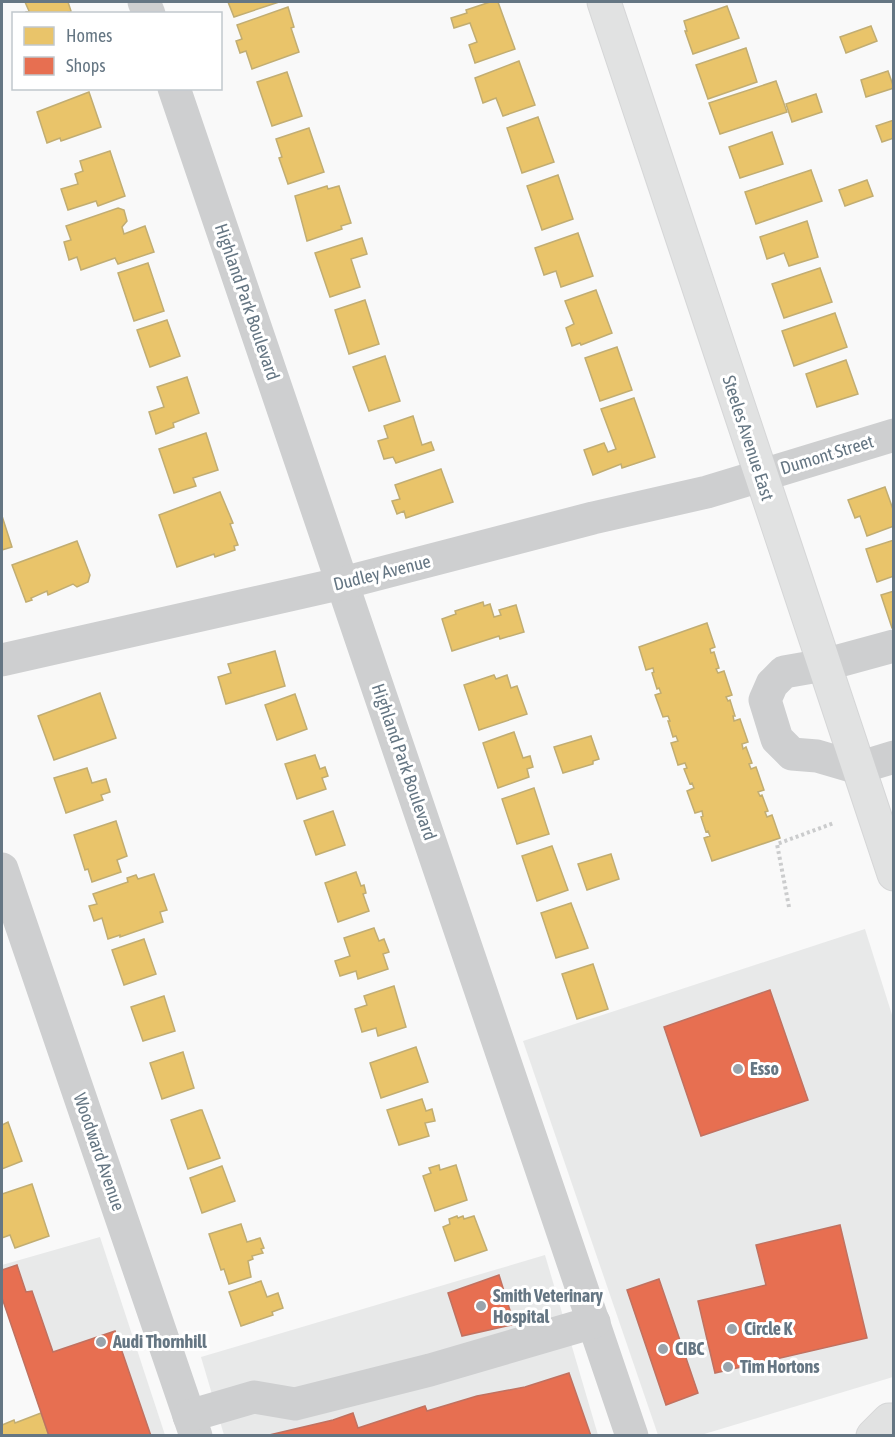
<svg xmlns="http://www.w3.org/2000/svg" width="895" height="1437" viewBox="0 0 895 1437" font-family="'Asap Condensed',sans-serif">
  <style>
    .built { fill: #e8e9e9 }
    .homes { fill: #e9c46a; stroke: #c1ad72; stroke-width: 1.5 }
    .shops { fill: #e76f51; stroke: #c07160; stroke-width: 1.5 }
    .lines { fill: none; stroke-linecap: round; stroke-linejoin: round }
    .major-casing { stroke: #d5d6d7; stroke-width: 35 }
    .path { stroke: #cbcccd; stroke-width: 4; stroke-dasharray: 3 3; stroke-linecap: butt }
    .minor { stroke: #cecfd0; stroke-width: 33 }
    .major { stroke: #e1e2e2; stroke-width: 33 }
    .poi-dot { fill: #99a4ac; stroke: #fff; stroke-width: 2 }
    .labels { text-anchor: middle; stroke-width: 6; stroke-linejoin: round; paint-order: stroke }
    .street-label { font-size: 18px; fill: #657683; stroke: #fff }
    .poi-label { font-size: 18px; font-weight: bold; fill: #657683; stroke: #fff; text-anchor: start }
  </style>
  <rect width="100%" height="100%" fill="#f9f9f9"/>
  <g class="built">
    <path d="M 865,929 L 893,1018 L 893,1377 L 701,1435 L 658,1435 L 523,1041 Z"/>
    <path d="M 100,1237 L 165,1435 L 49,1435 L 2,1298 L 2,1265 Z"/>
    <path d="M 545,1255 L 598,1435 L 224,1435 L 201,1357 Z"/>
  </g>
  <g class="homes">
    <path d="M 25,2 L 68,2 L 71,11 L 64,14 L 27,14 L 26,12 L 29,11 Z"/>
    <path d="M 228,2 L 279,2 L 234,17 Z"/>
    <path d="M 490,2 L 498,2 L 515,49 L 475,63 L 469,45 L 477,42 L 470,23 L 454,28 L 451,18 L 467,13 L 466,10 Z"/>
    <path d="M 727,6 L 739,38 L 693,54 L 685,31 L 687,31 L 684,21 Z"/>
    <path d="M 288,7 L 294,27 L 291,28 L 299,52 L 252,69 L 246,51 L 240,53 L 236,41 L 242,39 L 237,25 Z"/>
    <path d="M 871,26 L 877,41 L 846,53 L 840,37 Z"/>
    <path d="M 746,48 L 757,82 L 708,99 L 696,65 Z"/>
    <path d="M 519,61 L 535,105 L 503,116 L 496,98 L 483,103 L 475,78 Z"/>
    <path d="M 888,71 L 894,88 L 866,97 L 861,80 Z"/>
    <path d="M 287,72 L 302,116 L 272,126 L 257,82 Z"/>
    <path d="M 776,81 L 787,112 L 720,134 L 709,103 Z"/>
    <path d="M 89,92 L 101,127 L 61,141 L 60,138 L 47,143 L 37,112 Z"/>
    <path d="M 816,94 L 822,112 L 792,122 L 786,104 Z"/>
    <path d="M 538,117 L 554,162 L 522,173 L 507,128 Z"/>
    <path d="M 894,120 L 894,138 L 882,142 L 876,126 Z"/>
    <path d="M 309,128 L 324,172 L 288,184 L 279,158 L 282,157 L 276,139 Z"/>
    <path d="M 772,132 L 783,164 L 740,178 L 729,147 Z"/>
    <path d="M 110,151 L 125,196 L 98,206 L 96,201 L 68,210 L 61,189 L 78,184 L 75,174 L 83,171 L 80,161 Z"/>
    <path d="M 811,170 L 822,201 L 756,224 L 745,192 Z"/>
    <path d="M 558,175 L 573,219 L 542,230 L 527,186 Z"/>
    <path d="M 867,180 L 873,196 L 845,206 L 839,190 Z"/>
    <path d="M 327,186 L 328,189 L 339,186 L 351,223 L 341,226 L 342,229 L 307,241 L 295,196 Z"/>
    <path d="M 118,208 L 124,210 L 127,221 L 122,227 L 124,234 L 145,226 L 154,252 L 118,264 L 115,258 L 81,270 L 77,257 L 69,260 L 64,242 L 71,240 L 66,226 Z"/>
    <path d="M 807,221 L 818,257 L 789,266 L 784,253 L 767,259 L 760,237 Z"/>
    <path d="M 578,233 L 593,276 L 561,287 L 556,271 L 544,275 L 535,248 Z"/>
    <path d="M 362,238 L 367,254 L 351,259 L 360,287 L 330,297 L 315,253 Z"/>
    <path d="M 148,263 L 164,311 L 134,321 L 118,273 Z"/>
    <path d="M 820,268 L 832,302 L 784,318 L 772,284 Z"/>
    <path d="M 596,290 L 612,333 L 581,345 L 580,343 L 572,346 L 566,328 L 574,324 L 565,301 Z"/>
    <path d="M 365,300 L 379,344 L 349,354 L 335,310 Z"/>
    <path d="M 835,313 L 847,347 L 794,366 L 782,331 Z"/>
    <path d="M 167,320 L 180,356 L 150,367 L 137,330 Z"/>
    <path d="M 617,347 L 632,390 L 600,401 L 585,358 Z"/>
    <path d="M 385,356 L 400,401 L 369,411 L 353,367 Z"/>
    <path d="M 846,360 L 858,394 L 817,407 L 806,374 Z"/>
    <path d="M 187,377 L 199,413 L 173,423 L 174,427 L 156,434 L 149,412 L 164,407 L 157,387 Z"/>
    <path d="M 634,398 L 655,457 L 622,468 L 621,464 L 593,475 L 584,450 L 604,443 L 608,452 L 616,449 L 601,409 Z"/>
    <path d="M 413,416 L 422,445 L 431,442 L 434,450 L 396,463 L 393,457 L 384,459 L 378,441 L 388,438 L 384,426 Z"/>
    <path d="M 206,433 L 218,470 L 193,478 L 196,486 L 174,493 L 159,449 Z"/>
    <path d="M 441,469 L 453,502 L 406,518 L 404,511 L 397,514 L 392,501 L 400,499 L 395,485 Z"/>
    <path d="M 885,487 L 894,512 L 894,526 L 867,536 L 860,516 L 855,518 L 848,500 Z"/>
    <path d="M 220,492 L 233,523 L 230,524 L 238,545 L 234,546 L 235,550 L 215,557 L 214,554 L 177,567 L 159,515 Z"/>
    <path d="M 2,516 L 12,547 L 2,550 Z"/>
    <path d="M 894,540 L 894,576 L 877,582 L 866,549 Z"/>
    <path d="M 77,541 L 90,575 L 88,582 L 77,587 L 73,584 L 48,595 L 47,591 L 31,598 L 32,600 L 26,602 L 12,565 Z"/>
    <path d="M 894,591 L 894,628 L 892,628 L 881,595 Z"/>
    <path d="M 483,602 L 484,606 L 490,604 L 494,617 L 501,615 L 499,610 L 516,605 L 524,632 L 500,639 L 499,636 L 452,651 L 442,619 L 456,614 L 455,611 Z"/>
    <path d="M 707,623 L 715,647 L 710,649 L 711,653 L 714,652 L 719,668 L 716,669 L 718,673 L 724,671 L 732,695 L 726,697 L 728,701 L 730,700 L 735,716 L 733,716 L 734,721 L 740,719 L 748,742 L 742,744 L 743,749 L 746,747 L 752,763 L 749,764 L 751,769 L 756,767 L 764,790 L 758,792 L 760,796 L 762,795 L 768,811 L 765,812 L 767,817 L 772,815 L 780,838 L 712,861 L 704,838 L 710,836 L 708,831 L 706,832 L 701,817 L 703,816 L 702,811 L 695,813 L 687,791 L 694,788 L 692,783 L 690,784 L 684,769 L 687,768 L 685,763 L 678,765 L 671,743 L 678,741 L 676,736 L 673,737 L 668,721 L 670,721 L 668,716 L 663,717 L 655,695 L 661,693 L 659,688 L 657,689 L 652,673 L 654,672 L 653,668 L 646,670 L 639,647 Z"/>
    <path d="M 275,651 L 285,686 L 226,704 L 218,677 L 231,673 L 228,664 Z"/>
    <path d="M 494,675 L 496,679 L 507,675 L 511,688 L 517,686 L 527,714 L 479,730 L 464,685 Z"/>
    <path d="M 100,693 L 116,738 L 54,760 L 38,716 Z"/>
    <path d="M 295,694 L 307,729 L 277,740 L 265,705 Z"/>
    <path d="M 514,732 L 523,758 L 530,756 L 533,767 L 527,769 L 529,777 L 498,788 L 483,743 Z"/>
    <path d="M 591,736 L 599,759 L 593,761 L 593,764 L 563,773 L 554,747 Z"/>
    <path d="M 315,755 L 320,769 L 325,767 L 328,776 L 322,778 L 326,789 L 297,799 L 285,764 Z"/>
    <path d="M 87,768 L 92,783 L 106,779 L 110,792 L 101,795 L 103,800 L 66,813 L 54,778 Z"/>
    <path d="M 534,788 L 549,834 L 517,844 L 502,799 Z"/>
    <path d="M 333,811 L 345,845 L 316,855 L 304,821 Z"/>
    <path d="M 116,821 L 127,856 L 117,860 L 121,872 L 92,882 L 88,869 L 85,870 L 74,835 Z"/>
    <path d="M 552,846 L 568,890 L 537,901 L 522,856 Z"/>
    <path d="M 611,854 L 619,879 L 587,890 L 578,864 Z"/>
    <path d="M 356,872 L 361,886 L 364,885 L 366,893 L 363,894 L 369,911 L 338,922 L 325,883 Z"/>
    <path d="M 154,874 L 167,910 L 160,912 L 163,922 L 120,937 L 120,935 L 108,939 L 102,918 L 94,921 L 89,906 L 97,904 L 93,894 L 128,882 L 127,878 L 136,875 L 138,879 Z"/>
    <path d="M 571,903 L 588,948 L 556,958 L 541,913 Z"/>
    <path d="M 374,928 L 379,941 L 384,939 L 389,952 L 383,954 L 388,969 L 358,979 L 356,971 L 340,976 L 335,961 L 350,956 L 344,938 Z"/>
    <path d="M 144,939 L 156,974 L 124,985 L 112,950 Z"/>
    <path d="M 593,964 L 608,1009 L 577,1019 L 562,974 Z"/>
    <path d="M 394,986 L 406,1027 L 378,1036 L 376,1028 L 362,1032 L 355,1009 L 367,1005 L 364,996 Z"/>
    <path d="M 164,996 L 175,1031 L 143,1041 L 131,1007 Z"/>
    <path d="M 416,1047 L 428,1082 L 381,1098 L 370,1063 Z"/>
    <path d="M 183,1052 L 194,1088 L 162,1099 L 150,1063 Z"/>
    <path d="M 422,1099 L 426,1111 L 432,1109 L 435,1121 L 425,1123 L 429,1136 L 399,1145 L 387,1110 Z"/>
    <path d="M 200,1110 L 202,1110 L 220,1158 L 188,1169 L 171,1120 Z"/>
    <path d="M 8,1122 L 22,1161 L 2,1169 L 2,1125 Z"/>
    <path d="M 439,1165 L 440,1170 L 456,1165 L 467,1200 L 435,1211 L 423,1176 L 431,1173 L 429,1168 Z"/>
    <path d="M 222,1166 L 235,1201 L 202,1213 L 190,1178 Z"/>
    <path d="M 32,1184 L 49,1236 L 15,1248 L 10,1235 L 2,1238 L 2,1194 Z"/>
    <path d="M 457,1216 L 458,1218 L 463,1216 L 464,1219 L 474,1216 L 487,1250 L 455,1261 L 443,1227 L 450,1224 L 449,1219 Z"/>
    <path d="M 241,1224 L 247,1242 L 260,1238 L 264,1248 L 261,1249 L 263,1253 L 252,1256 L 253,1259 L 248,1261 L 251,1277 L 229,1284 L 224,1269 L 221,1270 L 209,1234 Z"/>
    <path d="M 261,1281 L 267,1297 L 278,1293 L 283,1308 L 272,1312 L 273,1315 L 241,1326 L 229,1292 Z"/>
    <path d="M 41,1413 L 49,1436 L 2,1436 L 2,1425 L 14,1420 L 15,1423 Z"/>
  </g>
  <g class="shops">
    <path d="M 770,990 L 808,1100 L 701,1136 L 664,1027 Z"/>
    <path d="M 840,1225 L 867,1338 L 715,1373 L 698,1301 L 766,1285 L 756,1245 Z"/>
    <path d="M 17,1265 L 26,1292 L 32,1291 L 53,1352 L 115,1331 L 151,1436 L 49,1436 L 2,1298 L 2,1270 Z"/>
    <path d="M 499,1275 L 513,1320 L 519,1320 L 520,1323 L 462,1336 L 448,1293 Z"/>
    <path d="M 659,1279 L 698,1393 L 666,1405 L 627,1290 Z"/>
    <path d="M 569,1373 L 591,1436 L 265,1436 L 333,1420 L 353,1413 L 358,1428 L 425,1406 L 427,1411 L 477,1396 L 525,1387 Z"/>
  </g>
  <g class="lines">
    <g class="major-casing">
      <g id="major">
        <path d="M 604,2 L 894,874"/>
        <path d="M 873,1436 L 889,1420 L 894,1420"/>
      </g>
    </g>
    <path class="path" d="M 789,907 L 777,844 L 834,823"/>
    <g class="minor">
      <path d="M 144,2 L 149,14"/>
      <path d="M 174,88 L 632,1436"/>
      <path d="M 894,646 L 824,665 L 784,672 L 772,684 L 765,700 L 777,739 L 792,754 L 817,756 L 858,768 L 894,757"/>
      <path d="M 2,660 L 343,583 L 593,518 L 707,492 L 894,435"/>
      <path d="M 2,869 L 196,1436"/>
      <path d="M 189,1416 L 254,1397 L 295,1404 L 430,1370 L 594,1322"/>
    </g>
    <use href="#major" class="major"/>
  </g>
  <g class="poi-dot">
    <circle cx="738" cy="1069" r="6"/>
    <circle cx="481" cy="1306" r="6"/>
    <circle cx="732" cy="1329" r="6"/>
    <circle cx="101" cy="1342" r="6"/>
    <circle cx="663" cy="1349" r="6"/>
    <circle cx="728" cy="1367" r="6"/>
  </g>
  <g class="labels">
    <g class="street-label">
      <text transform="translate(247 302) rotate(71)" y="6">Highland Park Boulevard</text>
      <text transform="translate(748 438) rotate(72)" y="6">Steeles Avenue East</text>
      <text transform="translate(827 455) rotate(-17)" y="6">Dumont Street</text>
      <text transform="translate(382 573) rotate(-14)" y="6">Dudley Avenue</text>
      <text transform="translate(404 762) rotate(71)" y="6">Highland Park Boulevard</text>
      <text transform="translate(99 1152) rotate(71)" y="6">Woodward Avenue</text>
    </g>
    <g class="poi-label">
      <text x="750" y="1075">Esso</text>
      <text x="493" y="1302">Smith Veterinary<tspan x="493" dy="21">Hospital</tspan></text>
      <text x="744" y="1335">Circle K</text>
      <text x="113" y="1348">Audi Thornhill</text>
      <text x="675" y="1355">CIBC</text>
      <text x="740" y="1373">Tim Hortons</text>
    </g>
  </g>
  <rect width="895" height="1437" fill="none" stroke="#657683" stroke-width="6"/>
  <rect x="12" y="12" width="210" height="78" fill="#ffffff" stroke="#c1c8cd" stroke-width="1.5"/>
  <rect x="24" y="27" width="30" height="18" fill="#e9c46a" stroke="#c1c8cd" stroke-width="1.5"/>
  <text x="66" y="42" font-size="18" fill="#657683">Homes</text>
  <rect x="24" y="57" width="30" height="18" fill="#e76f51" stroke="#c1c8cd" stroke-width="1.5"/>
  <text x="66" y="72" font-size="18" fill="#657683">Shops</text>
</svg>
